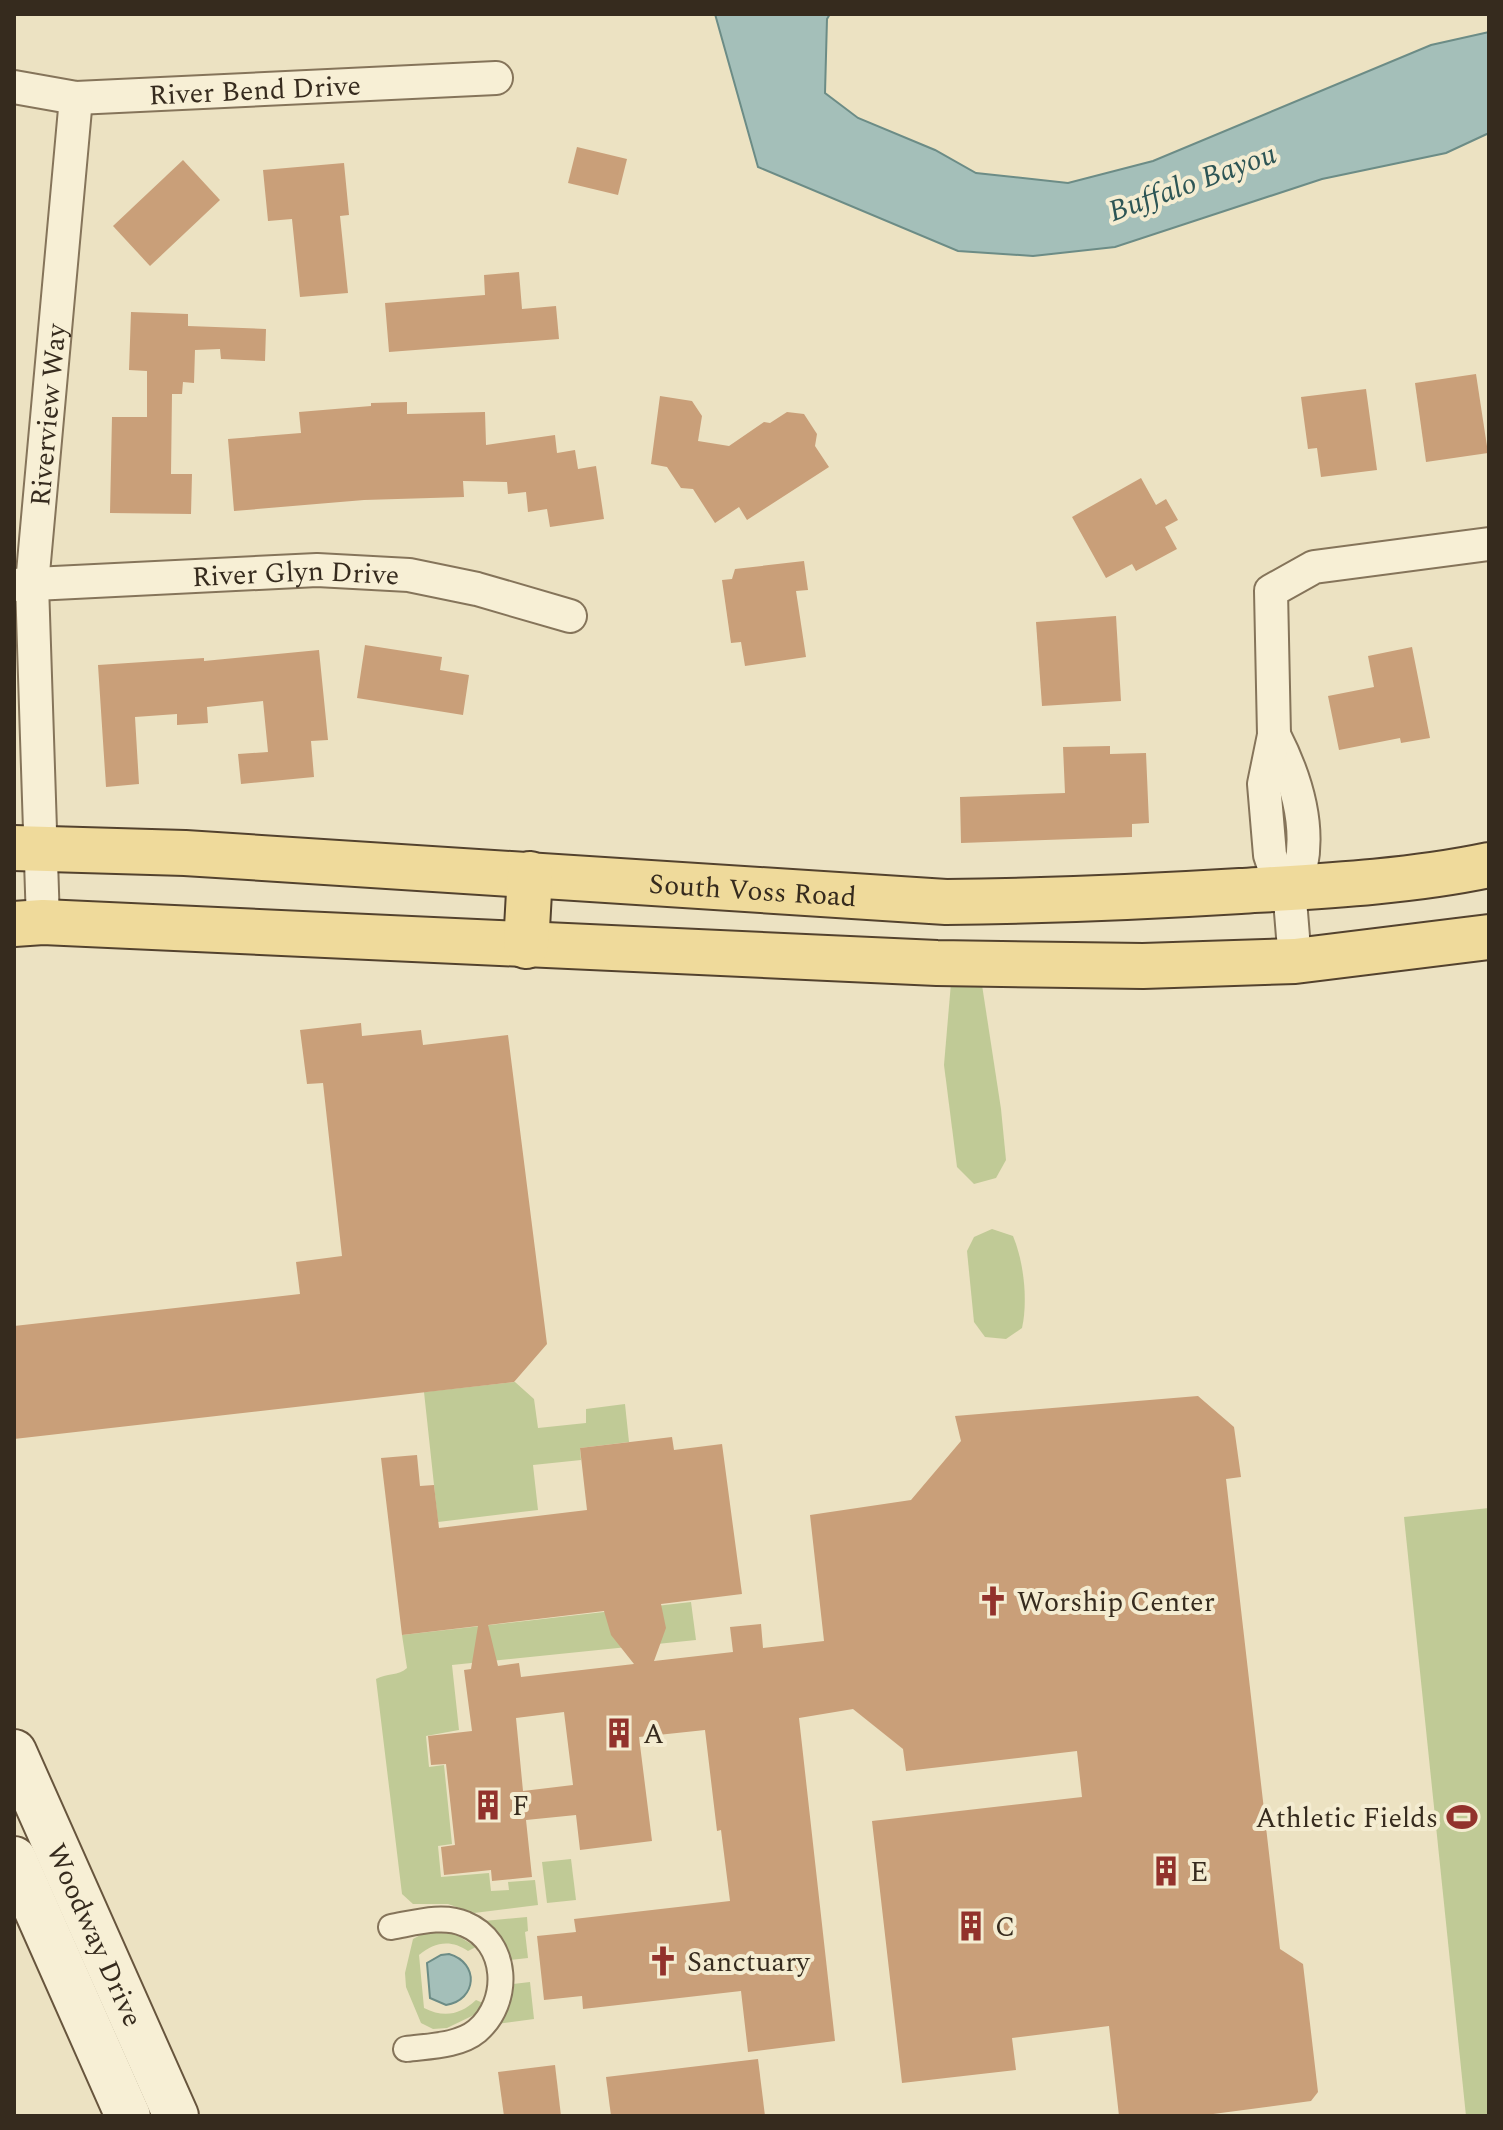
<svg xmlns="http://www.w3.org/2000/svg" width="1503" height="2130" viewBox="0 0 1503 2130" font-family="Spectral,serif">
  <style>
    .green { fill: #c0ca96 }
    .water { fill: #a4bfb9; stroke: #6c8c86; stroke-width: 2 }
    .building { fill: #c99f79; fill-rule: evenodd }
    .lines { fill: none; stroke-linecap: round; stroke-linejoin: round }
    .pedestrian-casing { stroke: #85745a; stroke-width: 28 }
    .minor-casing { stroke: #85745a; stroke-width: 36 }
    .secondary-casing { stroke: #67553d; stroke-width: 48 }
    .primary-casing { stroke: #53422e; stroke-width: 48 }
    .pedestrian { stroke: #f7efd5; stroke-width: 24 }
    .minor { stroke: #f7efd5; stroke-width: 32 }
    .secondary { stroke: #f7efd5; stroke-width: 44 }
    .primary { stroke: #efda9b; stroke-width: 44 }
    .labels { text-anchor: middle; stroke-width: 8; stroke-linejoin: round; paint-order: stroke }
    .street-label { font-size: 28px; fill: #362b1e; stroke: #f4ecd1 }
    .poi-label { font-size: 28px; fill: #362b1e; stroke: #f4ecd1; text-anchor: start }
    .water-label { font-size: 30px; font-style: italic; fill: #2d5555; stroke: #f4ecd1 }
  </style>
  <rect width="100%" height="100%" fill="#ece2c2"/>
  <g class="green">
    <path d="M 951,983 L 982,985 L 1001,1109 L 1006,1160 L 996,1178 L 974,1184 L 957,1167 L 944,1065 Z"/>
    <path d="M 992,1229 L 1013,1236 C 1024,1262 1028,1301 1022,1328 L 1006,1339 L 985,1337 L 974,1322 L 967,1251 L 974,1237 Z"/>
    <path d="M 515,1382 L 534,1399 L 538,1428 L 586,1423 L 586,1409 L 625,1404 L 629,1442 L 580,1448 L 581,1460 L 533,1465 L 538,1510 L 438,1522 L 424,1392 Z"/>
    <path d="M 1489,1508 L 1489,2116 L 1466,2116 L 1404,1517 Z"/>
    <path d="M 691,1602 L 696,1640 L 452,1665 L 459,1730 L 426,1736 L 429,1767 L 444,1765 L 452,1844 L 438,1846 L 441,1877 L 489,1873 L 491,1891 L 509,1890 L 508,1882 L 535,1880 L 538,1905 L 474,1913 L 448,1904 L 413,1904 L 402,1894 L 376,1679 C 386,1673 399,1676 407,1668 L 402,1635 Z"/>
    <path d="M 571,1859 L 576,1900 L 547,1903 L 542,1862 Z"/>
    <path d="M 527,1917 L 528,1931 L 525,1932 L 528,1958 L 510,1960 L 493,1928 L 484,1921 Z"/>
    <path d="M 426,1932 L 455,1934 L 476,1947 L 468,1951 C 451,1939 434,1942 419,1955 L 424,2008 C 444,2018 460,2015 476,2000 L 483,2003 L 474,2015 L 447,2028 L 433,2029 L 421,2023 L 406,1987 L 405,1973 L 413,1939 Z"/>
    <path d="M 530,1982 L 534,2019 L 496,2024 L 511,1999 L 513,1984 Z"/>
  </g>
  <g class="water">
    <path d="M 715,14 L 830,14 L 827,19 L 825,93 L 858,118 L 935,150 L 976,173 L 1068,183 L 1153,161 L 1431,45 L 1489,32 L 1489,133 L 1446,153 L 1322,179 L 1115,247 L 1033,256 L 958,251 L 758,167 Z"/>
    <path d="M 449,1954 C 480,1963 477,2000 446,2005 L 430,1998 L 427,1963 L 441,1955 Z"/>
  </g>
  <g class="building">
    <path d="M 577,147 L 627,159 L 618,195 L 568,183 Z"/>
    <path d="M 183,160 L 220,200 L 150,266 L 113,226 Z"/>
    <path d="M 344,163 L 349,215 L 340,216 L 348,293 L 300,297 L 292,219 L 268,221 L 263,170 Z"/>
    <path d="M 519,272 L 522,309 L 556,306 L 559,339 L 389,352 L 385,303 L 485,295 L 484,275 Z"/>
    <path d="M 131,312 L 188,314 L 188,326 L 266,329 L 265,361 L 221,359 L 220,349 L 195,350 L 194,383 L 183,382 L 182,394 L 172,394 L 171,474 L 192,474 L 191,514 L 110,513 L 112,417 L 147,417 L 147,371 L 129,370 Z"/>
    <path d="M 1476,374 L 1488,453 L 1426,462 L 1415,383 Z"/>
    <path d="M 1366,389 L 1377,470 L 1321,477 L 1317,448 L 1308,449 L 1301,397 Z"/>
    <path d="M 660,396 L 692,401 L 702,416 L 698,441 L 729,446 L 764,422 L 770,423 L 787,412 L 804,414 L 817,434 L 815,446 L 829,467 L 747,520 L 739,507 L 715,523 L 693,489 L 681,488 L 667,467 L 651,464 Z"/>
    <path d="M 407,402 L 407,414 L 485,412 L 486,445 L 555,435 L 557,453 L 575,450 L 578,469 L 596,466 L 604,519 L 550,527 L 547,509 L 528,512 L 526,492 L 508,494 L 507,482 L 463,481 L 464,497 L 364,500 L 234,511 L 228,439 L 301,433 L 299,412 L 371,406 L 371,403 Z"/>
    <path d="M 1141,478 L 1156,505 L 1166,499 L 1178,520 L 1165,527 L 1177,549 L 1136,571 L 1132,564 L 1106,578 L 1072,517 Z"/>
    <path d="M 804,561 L 808,590 L 796,591 L 806,657 L 745,666 L 741,642 L 731,643 L 722,580 L 732,579 L 735,569 Z"/>
    <path d="M 1116,616 L 1121,701 L 1042,706 L 1036,622 Z"/>
    <path d="M 365,645 L 442,657 L 440,670 L 469,675 L 463,715 L 357,698 Z"/>
    <path d="M 1412,647 L 1430,738 L 1401,743 L 1400,738 L 1339,750 L 1328,696 L 1374,687 L 1368,656 Z"/>
    <path d="M 319,650 L 328,740 L 311,741 L 314,777 L 241,784 L 238,754 L 268,752 L 263,701 L 207,707 L 208,723 L 177,725 L 177,714 L 135,717 L 139,784 L 106,787 L 98,665 L 204,658 L 204,661 Z"/>
    <path d="M 1110,746 L 1110,754 L 1146,753 L 1149,823 L 1132,824 L 1132,837 L 961,843 L 960,797 L 1065,793 L 1063,747 Z"/>
    <path d="M 361,1023 L 362,1036 L 421,1030 L 423,1045 L 508,1035 L 547,1344 L 514,1382 L 14,1439 L 14,1326 L 300,1294 L 296,1262 L 342,1256 L 323,1083 L 307,1084 L 300,1030 Z"/>
    <path d="M 1198,1396 L 1234,1427 L 1241,1477 L 1226,1479 L 1280,1949 L 1303,1964 L 1318,2092 L 1311,2101 L 1198,2116 L 1119,2116 L 1109,2026 L 1012,2038 L 1016,2070 L 902,2083 L 872,1821 L 1082,1797 L 1077,1751 L 906,1771 L 903,1749 L 853,1709 L 799,1718 L 835,2041 L 748,2052 L 741,1991 L 583,2009 L 582,1996 L 544,2000 L 537,1936 L 576,1932 L 574,1919 L 730,1901 L 721,1830 L 717,1831 L 705,1730 L 639,1737 L 652,1841 L 580,1850 L 576,1815 L 526,1820 L 532,1877 L 492,1881 L 491,1870 L 444,1875 L 441,1847 L 455,1845 L 446,1764 L 431,1765 L 428,1736 L 472,1731 L 464,1670 L 471,1669 L 478,1626 L 402,1635 L 381,1458 L 417,1455 L 420,1486 L 434,1485 L 439,1528 L 587,1510 L 580,1448 L 672,1437 L 674,1450 L 722,1444 L 742,1594 L 661,1604 L 666,1628 L 654,1661 L 733,1652 L 730,1627 L 761,1624 L 763,1648 L 824,1641 L 810,1515 L 911,1500 L 961,1441 L 955,1416 ZM 604,1611 L 611,1635 L 634,1664 L 521,1677 L 519,1663 L 498,1666 L 488,1625 ZM 564,1712 L 573,1785 L 523,1791 L 516,1718 Z"/>
    <path d="M 758,2059 L 765,2116 L 611,2116 L 606,2077 Z"/>
    <path d="M 555,2065 L 561,2116 L 504,2116 L 498,2072 Z"/>
  </g>
  <g class="lines">
    <g class="pedestrian-casing">
      <path id="pedestrian" d="M 391,1927 C 414,1923 443,1914 465,1924 C 509,1942 511,2002 477,2031 C 459,2046 428,2046 406,2049"/>
    </g>
    <g class="minor-casing">
      <g id="minor">
        <path id="s1" d="M 14,87 L 76,98 L 496,78"/>
        <path id="s2" d="M 14,585 L 317,570 L 409,575 L 477,589 L 570,616"/>
        <path d="M 1274,735 C 1294,774 1310,821 1301,866 C 1300,873 1293,881 1289,888"/>
        <path id="s3" d="M 43,922 L 32,584 L 76,98"/>
        <path d="M 1295,961 L 1289,888 L 1275,870 L 1270,855 L 1264,784 L 1274,735 L 1271,591 L 1314,567 L 1489,544"/>
      </g>
    </g>
    <g class="secondary-casing">
      <g id="secondary">
        <path id="s4" d="M 14,1752 L 176,2116"/>
        <path d="M 14,1859 L 128,2116"/>
      </g>
    </g>
    <g class="primary-casing">
      <g id="primary">
        <path id="s5" d="M 14,848 L 185,853 L 946,902 C 1044,901 1142,897 1240,891 C 1323,886 1408,882 1489,865"/>
        <path d="M 14,924 L 43,922 L 937,963 L 1143,966 L 1295,961 L 1489,937"/>
        <path d="M 526,946 L 530,874"/>
      </g>
    </g>
    <use href="#pedestrian" class="pedestrian"/>
    <use href="#minor" class="minor"/>
    <use href="#secondary" class="secondary"/>
    <use href="#primary" class="primary"/>
  </g>
  <defs>
    <g id="church-bare" transform="scale(2.4)"><path d="M-1.2-6h2.4v3.5h3.3v2.4h-3.3V6h-2.4V-.1h-3.3v-2.4h3.3Z" fill="#92322c" stroke="#f4ecd1" stroke-width="2.5" paint-order="stroke"/></g>
    <g id="building-bare" transform="scale(2.4)"><path d="M-4-6H4V6H1V3H-1V6H-4ZM-2.5-4.3h1.7v1.8h-1.7ZM.8-4.3h1.7v1.8H.8ZM-2.5-1h1.7V.8h-1.7ZM.8-1h1.7V.8H.8Z" fill="#92322c" stroke="#f4ecd1" stroke-width="2.5" paint-order="stroke"/></g>
    <g id="stadium-bare" transform="scale(2.4)"><path d="M0-5a6.5 5 0 1 0 0 10a6.5 5 0 1 0 0-10ZM-3.5-1.8h7v3.6h-7Z" fill="#92322c" stroke="#f4ecd1" stroke-width="2.5" paint-order="stroke"/></g>
  </defs>
  <g fill-rule="evenodd">
    <use href="#church-bare" x="993" y="1601"/>
    <use href="#building-bare" x="619" y="1733"/>
    <use href="#building-bare" x="488" y="1805"/>
    <use href="#stadium-bare" x="1462" y="1817"/>
    <use href="#building-bare" x="1166" y="1871"/>
    <use href="#building-bare" x="971" y="1926"/>
    <use href="#church-bare" x="663" y="1961"/>
  </g>
  <g class="labels">
    <g class="street-label">
      <text dy="10" stroke="none"><textPath href="#s1" startOffset="242">River Bend Drive</textPath></text>
      <text dy="10" stroke="none"><textPath href="#s3" startOffset="508">Riverview Way</textPath></text>
      <text dy="10" stroke="none"><textPath href="#s2" startOffset="282">River Glyn Drive</textPath></text>
      <text dy="10" stroke="none"><textPath href="#s5" startOffset="740">South Voss Road</textPath></text>
      <text dy="10" stroke="none"><textPath href="#s4" startOffset="200">Woodway Drive</textPath></text>
    </g>
    <g class="poi-label">
      <text x="1017" y="1611">Worship Center</text>
      <text x="643" y="1743">A</text>
      <text x="512" y="1815">F</text>
      <text x="1438" y="1827" text-anchor="end">Athletic Fields</text>
      <text x="1190" y="1881">E</text>
      <text x="995" y="1936">C</text>
      <text x="687" y="1971">Sanctuary</text>
    </g>
    <g class="water-label">
      <text transform="translate(1192 182) rotate(-20)" y="10">Buffalo Bayou</text>
    </g>
  </g>
  <rect width="1503" height="2130" fill="none" stroke="#362b1e" stroke-width="32"/>
</svg>
